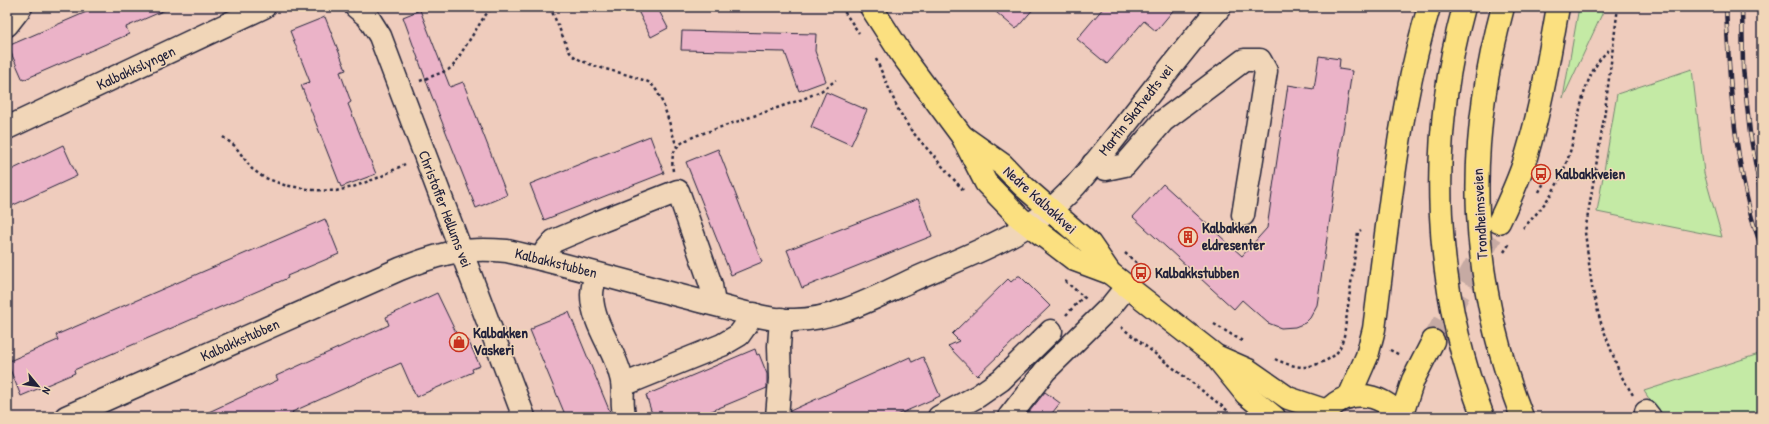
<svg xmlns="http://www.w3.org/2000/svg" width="1769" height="424" viewBox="0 0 1769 424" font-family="'Patrick Hand',sans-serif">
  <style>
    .green { fill: #c4eaa5; stroke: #738670 }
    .building { fill: #ebb3c8; stroke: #22223b }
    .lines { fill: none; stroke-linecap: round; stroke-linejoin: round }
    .highway-tunnel { stroke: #c6aaa3; stroke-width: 22; stroke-dasharray: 22 11; stroke-linecap: butt }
    .minor-casing { stroke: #22223b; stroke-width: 25 }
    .major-casing { stroke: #22223b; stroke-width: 25 }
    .highway-casing { stroke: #22223b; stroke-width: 25 }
    .path { stroke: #22223b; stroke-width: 2.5; stroke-dasharray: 3 3; stroke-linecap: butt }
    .minor { stroke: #f1d6b8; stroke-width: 22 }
    .major { stroke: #fbe080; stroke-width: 22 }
    .highway { stroke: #fbe080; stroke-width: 22 }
    .rail-casing { stroke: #22223b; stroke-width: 4.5 }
    .rail { stroke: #f1d6b8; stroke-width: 3; stroke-dasharray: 9; stroke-linecap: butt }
    .labels { text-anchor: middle; stroke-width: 3; stroke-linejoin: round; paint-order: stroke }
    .street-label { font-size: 15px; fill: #22223b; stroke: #f1d6b8 }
    .poi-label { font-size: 15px; font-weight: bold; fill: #22223b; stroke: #f1d6b8; text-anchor: start }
  </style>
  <rect width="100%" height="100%" fill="#efccbd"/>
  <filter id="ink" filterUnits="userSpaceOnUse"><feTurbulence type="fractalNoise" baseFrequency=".025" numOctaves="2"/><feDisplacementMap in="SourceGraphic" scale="8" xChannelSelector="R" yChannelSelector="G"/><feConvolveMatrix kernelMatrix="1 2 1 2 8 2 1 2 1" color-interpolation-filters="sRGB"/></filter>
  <g filter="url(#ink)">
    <g class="green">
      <path d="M 1579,7 L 1603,7 L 1602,14 L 1563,98 Z"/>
      <path d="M 1692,69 L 1704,173 L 1722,237 L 1597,212 L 1617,94 Z"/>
      <path d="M 1762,353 L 1762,417 L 1661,417 L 1644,391 Z"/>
    </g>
    <g class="building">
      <path d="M 98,7 L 172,7 L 126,27 L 129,34 L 23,80 L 8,46 Z"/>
      <path d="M 636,7 L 657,7 L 668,28 L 651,37 Z"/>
      <path d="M 990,7 L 1035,7 L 1016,29 Z"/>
      <path d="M 1104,7 L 1176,7 L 1156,31 L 1144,21 L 1107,64 L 1077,39 Z"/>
      <path d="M 420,10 L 450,87 L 463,82 L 507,195 L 476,208 L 431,94 L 403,17 Z"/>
      <path d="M 325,17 L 346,70 L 340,72 L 351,102 L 348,104 L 376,174 L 341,187 L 301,85 L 310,82 L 290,31 Z"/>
      <path d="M 682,31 L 816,34 L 815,51 L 826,81 L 799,91 L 785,52 L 681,50 Z"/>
      <path d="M 1319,56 L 1340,59 L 1339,69 L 1352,71 L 1317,305 L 1310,318 L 1305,323 L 1295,327 L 1281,328 L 1268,323 L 1242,300 L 1234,309 L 1133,217 L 1163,184 L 1242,256 L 1267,228 L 1288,85 L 1314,89 Z"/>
      <path d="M 826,92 L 867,110 L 851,145 L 811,127 Z"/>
      <path d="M 650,136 L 664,173 L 544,220 L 530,184 Z"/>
      <path d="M 63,145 L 77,176 L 7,208 L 7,172 Z"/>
      <path d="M 718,149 L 762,262 L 731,275 L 686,162 Z"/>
      <path d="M 918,199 L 932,236 L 802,288 L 787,250 Z"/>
      <path d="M 325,219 L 339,254 L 287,276 L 288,278 L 74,370 L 75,373 L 21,396 L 7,362 L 58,340 L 56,335 Z"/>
      <path d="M 1018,276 L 1020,276 L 1050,306 L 977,376 L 948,346 L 959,341 L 952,334 L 1008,279 L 1011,282 Z"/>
      <path d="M 437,293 L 461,343 L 468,340 L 480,366 L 472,369 L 473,372 L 416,397 L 401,363 L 292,412 L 295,417 L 198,417 L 278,380 L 276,376 L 389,325 L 386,317 Z"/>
      <path d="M 569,312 L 603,395 L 612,417 L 566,417 L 530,330 L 534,328 L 534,326 Z"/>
      <path d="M 755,349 L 757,355 L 759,354 L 767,374 L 767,388 L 697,417 L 653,417 L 646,395 Z"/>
      <path d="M 910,357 L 912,362 L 923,357 L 940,396 L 893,417 L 790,417 L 790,411 Z"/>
      <path d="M 1045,392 L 1060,403 L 1049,417 L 1025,417 Z"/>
    </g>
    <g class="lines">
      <path class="highway-tunnel" d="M 1433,341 L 1499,222"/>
      <g class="minor-casing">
        <g id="minor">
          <path d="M 356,7 L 368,17 L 380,36 L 524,417"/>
          <path d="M 7,25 L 21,7"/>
          <path d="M 7,128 L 264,7"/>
          <path d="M 1093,164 L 1106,169 L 1125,165 L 1163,121 L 1244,60 L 1260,60 L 1266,71 L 1243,215"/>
          <path d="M 541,259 L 546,250 L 554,241 L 599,222 L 678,191 L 711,285 L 714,304"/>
          <path d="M 596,274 C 594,281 592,288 592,295 C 592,324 615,350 621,377 C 625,390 620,404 625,417"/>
          <path d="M 623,385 L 722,345 L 739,335 L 754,314"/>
          <path d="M 1646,412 L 1650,417"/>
          <path d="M 66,417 L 400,269 C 441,253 463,247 507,251 C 573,266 638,285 704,302 C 730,308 767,321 794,320 C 834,320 874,298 910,281 C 952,262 1005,243 1042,216 C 1071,195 1092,166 1114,139 C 1149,95 1183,50 1220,7"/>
          <path d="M 777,417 L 780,379 L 779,346 L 781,319"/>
          <path d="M 939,417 L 978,396 L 1001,380 L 1051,331"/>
          <path d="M 1009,417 L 1045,371 L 1111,306 L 1127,286"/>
        </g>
      </g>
      <g class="major-casing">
        <g id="major">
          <path d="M 871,7 L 902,55 L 962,136 L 986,183 L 1020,218 L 1075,260 L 1110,273"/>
          <path d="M 962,136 L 1003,165 L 1022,185 L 1090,244 L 1110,273 L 1216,356 L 1248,370 L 1288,398 L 1327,411"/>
          <path d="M 1216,357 L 1246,394 L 1274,417"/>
          <path d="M 1323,417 C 1343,386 1380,391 1401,417"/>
        </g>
      </g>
      <g class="highway-casing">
        <g id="highway">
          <path d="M 1464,7 C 1427,142 1433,286 1483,417"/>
          <path d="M 1503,7 C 1464,150 1469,278 1522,417"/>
          <path d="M 1499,222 C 1509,201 1519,179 1526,157 C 1541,108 1549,57 1558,7"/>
          <path d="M 1349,397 L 1367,356 L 1374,329 C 1388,222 1398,111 1429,7"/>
          <path d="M 1401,417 L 1413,380 L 1433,341"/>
        </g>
      </g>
      <g class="path">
        <path d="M 550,7 L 569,51 C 579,66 619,71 637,78 C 643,80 649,81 653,86 C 664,98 671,131 677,147"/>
        <path d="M 841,7 L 859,33"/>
        <path d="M 1618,7 L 1604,118 L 1585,232 L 1592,287 L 1600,320 L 1620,374 L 1633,395"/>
        <path d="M 876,59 L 898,109 L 910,129 L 963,190"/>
        <path d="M 420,81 L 448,70 L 453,66 L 484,17 L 492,7"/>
        <path d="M 223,137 L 235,146 L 252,169 L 263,177 L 284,185 L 313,190 L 336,191 L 353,187 L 380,177 L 405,164"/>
        <path d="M 934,157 L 939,154"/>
        <path d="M 673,171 C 670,149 677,144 695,136 L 803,99 L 821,91 L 836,80"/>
        <path d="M 1539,192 L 1548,175"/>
        <path d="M 1523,228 C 1540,211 1555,192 1564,169 C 1578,136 1578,93 1597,64 C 1600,58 1606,53 1611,48"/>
        <path d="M 1504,252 L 1510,243"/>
        <path d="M 1125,253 L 1144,269"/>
        <path d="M 1065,281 L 1086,299"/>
        <path d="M 1066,315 L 1083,297"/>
        <path d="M 1214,324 L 1244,342"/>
        <path d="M 1121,327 L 1232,414"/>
        <path d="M 1390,350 L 1400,355"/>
        <path d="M 1275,359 C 1283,363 1292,366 1302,367 C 1313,367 1332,360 1338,351 C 1341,347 1342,341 1344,336 L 1358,232 L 1361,230"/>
      </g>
      <use href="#minor" class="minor"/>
      <use href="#major" class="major"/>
      <use href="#highway" class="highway"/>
      <g class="rail-casing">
        <g id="rail">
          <path d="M 1726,7 C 1729,74 1733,141 1749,207 C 1752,221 1758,236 1762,250"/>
          <path d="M 1742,7 L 1743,68 L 1750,133 L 1762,201"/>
        </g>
      </g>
      <use href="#rail" class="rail"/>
    </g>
  </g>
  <defs>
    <g id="bus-ring" transform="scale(1)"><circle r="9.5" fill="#f1d6b8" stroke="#c8321e" stroke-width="1.5"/><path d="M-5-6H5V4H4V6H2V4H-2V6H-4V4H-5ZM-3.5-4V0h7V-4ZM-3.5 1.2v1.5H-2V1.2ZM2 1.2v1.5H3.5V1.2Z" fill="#c8321e"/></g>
    <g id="building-ring" transform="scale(1)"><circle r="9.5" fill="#f1d6b8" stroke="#c8321e" stroke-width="1.5"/><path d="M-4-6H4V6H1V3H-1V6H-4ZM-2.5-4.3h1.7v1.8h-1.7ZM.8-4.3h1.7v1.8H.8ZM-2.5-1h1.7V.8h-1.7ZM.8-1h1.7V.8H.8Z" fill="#c8321e"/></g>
    <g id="shop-ring" transform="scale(1)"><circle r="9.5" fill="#f1d6b8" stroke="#c8321e" stroke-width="1.5"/><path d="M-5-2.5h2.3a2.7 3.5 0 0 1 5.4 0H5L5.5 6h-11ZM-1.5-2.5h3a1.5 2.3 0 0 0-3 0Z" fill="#c8321e"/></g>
  </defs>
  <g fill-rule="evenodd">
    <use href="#bus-ring" x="1541" y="174"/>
    <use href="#building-ring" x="1188" y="237"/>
    <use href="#bus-ring" x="1141" y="273"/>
    <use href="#shop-ring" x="459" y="342"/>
  </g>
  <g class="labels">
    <g class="street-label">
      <text transform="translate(136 68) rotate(-25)" y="5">Kalbakkslyngen</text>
      <text transform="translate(1136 110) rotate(-52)" y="5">Martin Skatvedts vei</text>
      <text transform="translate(1040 200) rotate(42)" y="5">Nedre Kalbakkvei</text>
      <text transform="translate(445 209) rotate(69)" y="5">Christoffer Hellums vei</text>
      <text transform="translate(1480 214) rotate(-93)" y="5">Trondheimsveien</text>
      <text transform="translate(556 263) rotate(14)" y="5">Kalbakkstubben</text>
      <text transform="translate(240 340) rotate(-24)" y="5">Kalbakkstubben</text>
    </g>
    <g class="poi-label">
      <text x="1555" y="179">Kalbakkveien</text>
      <text x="1202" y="233">Kalbakken<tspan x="1202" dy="17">eldresenter</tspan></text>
      <text x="1155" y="278">Kalbakkstubben</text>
      <text x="473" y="338">Kalbakken<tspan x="473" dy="17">Vaskeri</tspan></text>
    </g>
  </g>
  <rect width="1769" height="424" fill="none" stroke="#f1d6b8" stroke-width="24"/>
  <rect x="12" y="12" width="1745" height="400" fill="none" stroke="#22223b" stroke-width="1.5" filter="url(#ink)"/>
  <g transform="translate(38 386) rotate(119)" stroke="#f1d6b8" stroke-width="3" paint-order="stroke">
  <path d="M0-3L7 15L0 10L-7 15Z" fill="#22223b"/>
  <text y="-6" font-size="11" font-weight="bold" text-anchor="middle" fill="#22223b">N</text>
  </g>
</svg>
